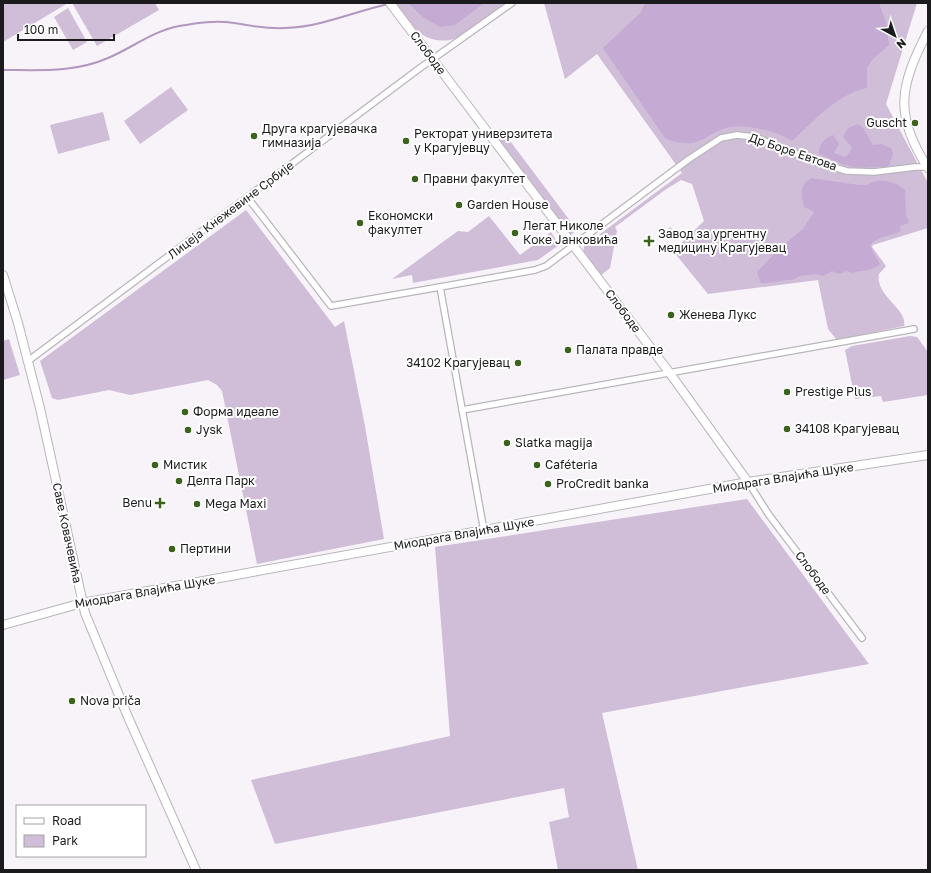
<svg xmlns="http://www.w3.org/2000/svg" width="931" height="873" viewBox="0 0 931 873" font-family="'Golos Text',sans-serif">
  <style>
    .green { fill: #d0bed9 }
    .forest { fill: #c5aad4 }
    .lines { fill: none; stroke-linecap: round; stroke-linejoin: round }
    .stream { stroke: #b297c0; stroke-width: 2 }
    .street-tunnel { stroke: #d6d2d8; stroke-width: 5.5; stroke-dasharray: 5.5 3; stroke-linecap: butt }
    .street-casing { stroke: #b9b6bb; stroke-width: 8 }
    .secondary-casing { stroke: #b9b6bb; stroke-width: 10 }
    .primary-casing { stroke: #b9b6bb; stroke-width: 10 }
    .street { stroke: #fff; stroke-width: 5.5 }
    .secondary { stroke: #fff; stroke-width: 8 }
    .primary { stroke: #fff; stroke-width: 8 }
    .poi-dot { fill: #3c631d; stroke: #fff; stroke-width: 1.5 }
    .labels { text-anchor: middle; stroke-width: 4; stroke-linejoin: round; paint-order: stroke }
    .street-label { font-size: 12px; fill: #1b1a1c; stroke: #fff }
    .poi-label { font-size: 12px; fill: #1b1a1c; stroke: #fff; text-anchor: start }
  </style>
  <rect width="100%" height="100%" fill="#f7f3f9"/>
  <g class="green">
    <path d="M 3,3 L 68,3 L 3,42 Z"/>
    <path d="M 72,3 L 155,3 L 159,10 L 97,46 Z"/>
    <path d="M 390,3 L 505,3 C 495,10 463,36 454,39 C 426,47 405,23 390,3 Z"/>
    <path d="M 544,3 L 917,3 L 886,104 L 928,183 L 928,228 L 873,245 L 872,247 L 886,266 L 879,274 C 875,296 908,309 904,326 L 837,340 L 828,329 L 818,280 L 708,294 L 673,251 L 704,221 L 692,184 L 681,180 L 665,190 L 615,227 L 617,231 L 610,268 L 600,276 L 583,253 L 584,246 L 682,173 L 597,54 L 565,79 Z"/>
    <path d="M 68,8 L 87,42 L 73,50 L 54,17 Z"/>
    <path d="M 171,87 L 188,110 L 140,144 L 124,121 Z"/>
    <path d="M 103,112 L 110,140 L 58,154 L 50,125 Z"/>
    <path d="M 501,129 L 577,230 L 567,238 L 488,133 Z"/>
    <path d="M 246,210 L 335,327 L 344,321 L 365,426 L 384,539 L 257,564 L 222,391 L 217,385 L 208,380 L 130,395 L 109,390 L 58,400 L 52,398 L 40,361 Z"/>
    <path d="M 489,216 L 520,255 L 551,232 L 559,245 L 538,260 L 413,283 L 412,275 L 392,279 L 458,231 L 468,232 Z"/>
    <path d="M 910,336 L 917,337 L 928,352 L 928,395 L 883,402 L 881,396 L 855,399 L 845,350 L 852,346 Z"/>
    <path d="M 9,339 L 20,375 L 3,380 L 3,341 Z"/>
    <path d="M 747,499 L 869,664 L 602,713 L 638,870 L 558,870 L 549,822 L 569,817 L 564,788 L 275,844 L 251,780 L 450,736 L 435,547 Z"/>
  </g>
  <g class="forest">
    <path d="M 408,3 L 484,3 L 455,25 L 440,27 L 424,18 Z"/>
    <path d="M 645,3 L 879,3 L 886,22 L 889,45 L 873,59 L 867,68 L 867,88 C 837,94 814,121 792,141 C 778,131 743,123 726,128 C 715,131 706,139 696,142 C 688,145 673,142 665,138 L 603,48 L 641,12 Z"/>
    <path d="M 858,124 L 863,128 L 873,145 L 881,144 L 891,148 L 893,154 L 889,166 C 883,168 880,166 874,167 C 851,170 839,163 819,154 C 818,144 825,138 833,135 L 839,144 L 834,153 L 845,157 L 850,152 L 852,147 L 843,137 L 848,128 Z"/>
    <path d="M 811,178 L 859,185 L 867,185 C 877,177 896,181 905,190 L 906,215 L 909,223 L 900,226 L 901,231 C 892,236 875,237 870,246 L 880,264 C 872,272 862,269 853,273 L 847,271 L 839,274 L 832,271 L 823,276 L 816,274 L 800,276 L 792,280 C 785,279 772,284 761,283 L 757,272 L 780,248 L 803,229 L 814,212 L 804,207 C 801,194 799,186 811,178 Z"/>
  </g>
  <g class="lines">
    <path class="stream" d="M 3,70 C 39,70 74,73 108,58 C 132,48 153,31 179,26 C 197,23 216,20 234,23 C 251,26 267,29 285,28 C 321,27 353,12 388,4"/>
    <path class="street-tunnel" d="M 663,236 L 672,229"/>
    <g class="street-casing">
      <g id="street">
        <path d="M 248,198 L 331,306 L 440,287"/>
        <path d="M 28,361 L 420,68 L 512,3"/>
        <path d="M 462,410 L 914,329"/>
        <path d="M 748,482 L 769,515 L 862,638"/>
        <path d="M 484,531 L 440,287 L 535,270 L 546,266 L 689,159 L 721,138 L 737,135 L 755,137 L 819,163 L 847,171 L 874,172 L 915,167 L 928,167"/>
      </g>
    </g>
    <g class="secondary-casing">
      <g id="secondary">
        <path d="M 390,3 L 669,372 L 748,482"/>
        <path d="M 928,31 C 900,85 893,115 928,168"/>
        <path d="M 3,275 L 18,323 L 40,408 L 85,613 L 128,717 L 196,870"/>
      </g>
    </g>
    <g class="primary-casing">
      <path id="primary" d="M 3,625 L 82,603 L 748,482 L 928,455"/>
    </g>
    <use href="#street" class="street"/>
    <use href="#secondary" class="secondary"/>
    <use href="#primary" class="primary"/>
  </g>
  <g class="poi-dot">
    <circle cx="915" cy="123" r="4"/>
    <circle cx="254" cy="136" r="4"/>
    <circle cx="406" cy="141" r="4"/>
    <circle cx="415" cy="179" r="4"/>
    <circle cx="459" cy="205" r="4"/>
    <circle cx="360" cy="223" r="4"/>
    <circle cx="515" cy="233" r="4"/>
    <path d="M647 235h4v4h4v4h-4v4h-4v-4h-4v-4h4z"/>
    <circle cx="671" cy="315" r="4"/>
    <circle cx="568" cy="350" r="4"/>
    <circle cx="518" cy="363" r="4"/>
    <circle cx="787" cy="392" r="4"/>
    <circle cx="185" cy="412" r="4"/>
    <circle cx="787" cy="429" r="4"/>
    <circle cx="188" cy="430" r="4"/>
    <circle cx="507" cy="443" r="4"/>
    <circle cx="155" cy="465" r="4"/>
    <circle cx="537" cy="465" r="4"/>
    <circle cx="179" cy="481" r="4"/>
    <circle cx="548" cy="484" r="4"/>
    <path d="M158 497h4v4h4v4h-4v4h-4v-4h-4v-4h4z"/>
    <circle cx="197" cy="504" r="4"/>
    <circle cx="172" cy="549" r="4"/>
    <circle cx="72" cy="701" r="4"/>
  </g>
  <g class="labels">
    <g class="street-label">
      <text transform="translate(428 53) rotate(53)" y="4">Слободе</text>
      <text transform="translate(793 152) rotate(19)" y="4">Др Боре Евтова</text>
      <text transform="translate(231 210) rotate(-37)" y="4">Лицеја Кнежевине Србије</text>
      <text transform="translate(623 311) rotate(53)" y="4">Слободе</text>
      <text transform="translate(783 478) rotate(-9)" y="4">Миодрага Влајића Шуке</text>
      <text transform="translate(67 533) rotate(78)" y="4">Саве Ковачевића</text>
      <text transform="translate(464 534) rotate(-10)" y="4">Миодрага Влајића Шуке</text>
      <text transform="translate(813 573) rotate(53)" y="4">Слободе</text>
      <text transform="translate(145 592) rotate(-10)" y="4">Миодрага Влајића Шуке</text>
    </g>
    <g class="poi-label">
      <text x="907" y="127" text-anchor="end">Guscht</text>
      <text x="262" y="133">Друга крагујевачка<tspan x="262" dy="14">гимназија</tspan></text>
      <text x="414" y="138">Ректорат универзитета<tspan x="414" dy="14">у Крагујевцу</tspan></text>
      <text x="423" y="183">Правни факултет</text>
      <text x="467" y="209">Garden House</text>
      <text x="368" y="220">Економски<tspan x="368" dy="14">факултет</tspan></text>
      <text x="523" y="230">Легат Николе<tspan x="523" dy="14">Коке Јанковића</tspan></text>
      <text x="658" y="238">Завод за ургентну<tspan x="658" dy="14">медицину Крагујевац</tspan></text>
      <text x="679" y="319">Женева Лукс</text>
      <text x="576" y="354">Палата правде</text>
      <text x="510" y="367" text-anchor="end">34102 Крагујевац</text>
      <text x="795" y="396">Prestige Plus</text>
      <text x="193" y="416">Форма идеале</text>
      <text x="795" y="433">34108 Крагујевац</text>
      <text x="196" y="434">Jysk</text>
      <text x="515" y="447">Slatka magija</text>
      <text x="163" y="469">Мистик</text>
      <text x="545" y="469">Caféteria</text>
      <text x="187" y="485">Делта Парк</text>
      <text x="556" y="488">ProCredit banka</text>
      <text x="152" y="507" text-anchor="end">Benu</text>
      <text x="205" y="508">Mega Maxi</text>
      <text x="180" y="553">Пертини</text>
      <text x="80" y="705">Nova priča</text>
    </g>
  </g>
  <rect width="931" height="873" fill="none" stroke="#1b1a1c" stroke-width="8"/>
  <rect x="16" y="805" width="130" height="52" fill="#ffffff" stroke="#a4a3a4"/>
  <rect x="24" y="818" width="20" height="6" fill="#ffffff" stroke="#a4a3a4"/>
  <text x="52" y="825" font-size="12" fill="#1b1a1c">Road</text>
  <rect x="24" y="835" width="20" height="12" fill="#d0bed9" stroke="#a4a3a4"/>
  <text x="52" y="845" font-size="12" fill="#1b1a1c">Park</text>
  <g transform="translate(895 36) rotate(140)" stroke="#ffffff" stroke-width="3" paint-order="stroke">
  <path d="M0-3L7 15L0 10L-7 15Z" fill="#1b1a1c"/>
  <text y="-6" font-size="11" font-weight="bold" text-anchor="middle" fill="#1b1a1c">N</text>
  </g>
  <path d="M18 34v6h96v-6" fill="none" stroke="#1b1a1c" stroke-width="2"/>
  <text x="24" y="34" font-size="12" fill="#1b1a1c" stroke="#ffffff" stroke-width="3" paint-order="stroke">100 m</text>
</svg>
